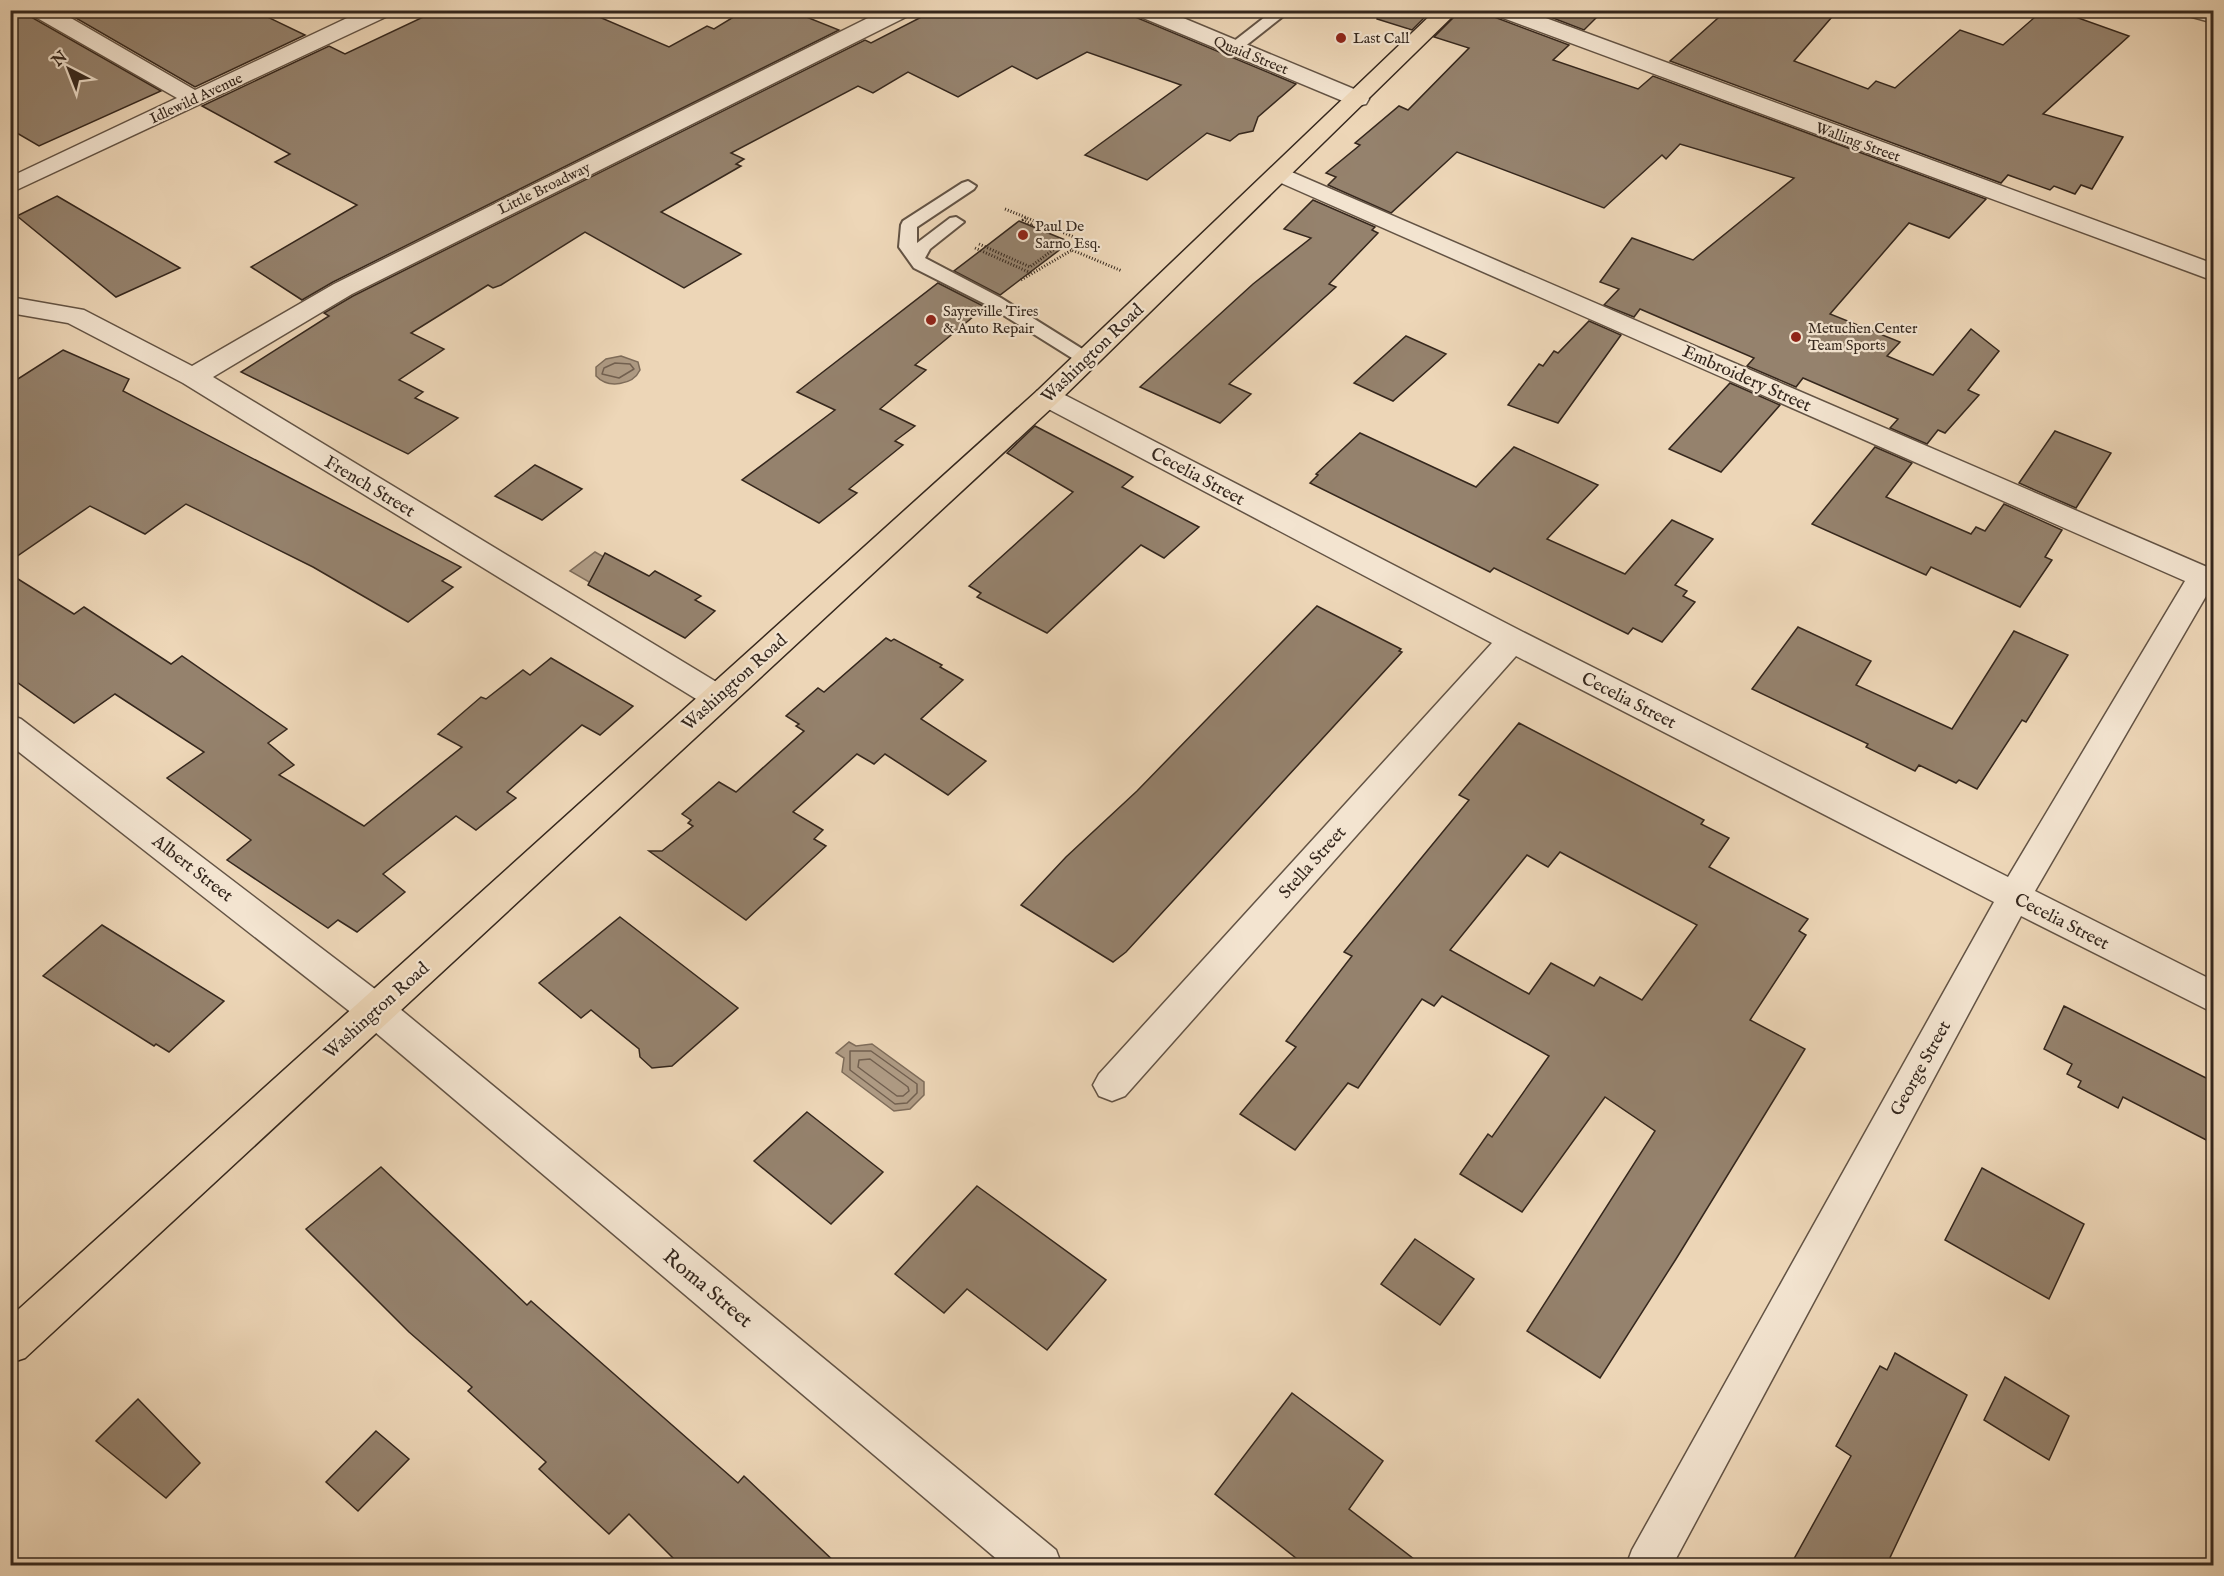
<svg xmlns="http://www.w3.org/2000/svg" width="2224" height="1576" viewBox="0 0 2224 1576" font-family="'IM FELL English',serif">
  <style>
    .water { fill: #ae9a83; stroke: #7e6c5a; stroke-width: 1.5 }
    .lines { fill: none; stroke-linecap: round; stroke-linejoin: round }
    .shore { stroke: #726050; stroke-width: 1.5 }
    .building { fill: #95826d; stroke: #35271d; stroke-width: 1.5; fill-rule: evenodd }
    .service-casing { stroke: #635344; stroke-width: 4 }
    .minor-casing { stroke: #635344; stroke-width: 3 }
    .primary-casing { stroke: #35271d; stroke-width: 3 }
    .path { stroke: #35271d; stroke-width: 3; stroke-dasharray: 1 2; stroke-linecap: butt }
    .service { fill: #f3e4d0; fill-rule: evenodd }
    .minor { fill: #f3e4d0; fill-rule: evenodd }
    .primary { fill: #edd6b7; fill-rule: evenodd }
    .poi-dot { fill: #8f2418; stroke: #f3e4d0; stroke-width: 2 }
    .labels { text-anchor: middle; stroke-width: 4.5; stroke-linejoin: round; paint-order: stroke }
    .far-poi-label { font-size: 15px; fill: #35271d; stroke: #f3e4d0; text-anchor: start }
    .far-street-label { font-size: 15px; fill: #35271d; stroke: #f3e4d0 }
    .street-label { font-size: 18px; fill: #35271d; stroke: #f3e4d0 }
    .near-street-label { font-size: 21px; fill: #35271d; stroke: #f3e4d0 }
  </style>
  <rect width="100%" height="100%" fill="#edd6b7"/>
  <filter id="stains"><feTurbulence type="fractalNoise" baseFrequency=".00333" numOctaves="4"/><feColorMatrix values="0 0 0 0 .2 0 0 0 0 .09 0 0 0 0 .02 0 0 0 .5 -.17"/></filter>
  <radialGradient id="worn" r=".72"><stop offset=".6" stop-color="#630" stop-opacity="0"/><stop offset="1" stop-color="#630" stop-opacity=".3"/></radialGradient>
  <g class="water">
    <path d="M 621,356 L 638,362 L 640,370 C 633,385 608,389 596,376 L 596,367 L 606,359 Z"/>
    <path d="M 595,552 L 641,578 L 617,598 L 570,571 Z"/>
    <path d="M 849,1042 L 856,1046 L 872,1044 L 924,1082 L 924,1095 L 910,1109 L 894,1111 L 842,1072 L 844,1058 L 836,1053 Z"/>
  </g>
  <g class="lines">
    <g class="shore">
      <path d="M 615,363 L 630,364 L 634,369 L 619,378 L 602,374 L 604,368 Z"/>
      <path d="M 850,1051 L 871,1051 L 917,1084 L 917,1093 L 907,1103 L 895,1104 L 850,1070 Z"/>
      <path d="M 870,1059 L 908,1087 L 909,1091 L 903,1096 L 897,1096 L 858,1067 L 859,1060 Z"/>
    </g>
  </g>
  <g class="building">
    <path d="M 10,10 L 28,10 L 31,17 L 161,91 L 39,146 L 10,129 Z"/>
    <path d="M 62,10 L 253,10 L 305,35 L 195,87 Z"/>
    <path d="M 438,10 L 583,10 L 669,47 L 707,26 L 714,29 L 745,10 L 789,10 L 839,30 L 333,282 L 302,300 L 251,267 L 357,205 L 275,162 L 290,154 L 202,106 L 329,46 L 345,54 Z"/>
    <path d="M 935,10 L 1132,10 L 1135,17 L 1296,84 L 1258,117 L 1253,131 L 1239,134 L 1230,141 L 1207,133 L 1147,180 L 1085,155 L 1181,85 L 1087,52 L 1037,79 L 1012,66 L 958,97 L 908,72 L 873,93 L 858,86 L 731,153 L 744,159 L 736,164 L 741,166 L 661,212 L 741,254 L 684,288 L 585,232 L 501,285 L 493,288 L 488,285 L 411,333 L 444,349 L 399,380 L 423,392 L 415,398 L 458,418 L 408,454 L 241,372 L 329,316 L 324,313 L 353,296 L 865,40 L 871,43 Z"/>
    <path d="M 1379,10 L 1432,10 L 1412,30 L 1377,19 Z"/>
    <path d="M 1461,10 L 1491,10 L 1494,17 L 1569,45 L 1553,60 L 1638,89 L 1653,76 L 1986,199 L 1949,238 L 1909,223 L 1830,314 L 1900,342 L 1887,356 L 1933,375 L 1971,329 L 1999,351 L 1968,390 L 1979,395 L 1945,433 L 1938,430 L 1927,444 L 1890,428 L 1898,419 L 1803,378 L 1796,387 L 1747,366 L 1754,358 L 1640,309 L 1634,317 L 1604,305 L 1619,289 L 1600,282 L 1632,238 L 1693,260 L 1794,178 L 1680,144 L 1666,159 L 1662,155 L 1604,208 L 1457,152 L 1391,213 L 1328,185 L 1336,177 L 1326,173 L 1360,145 L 1355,143 L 1399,106 L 1408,110 L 1469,48 L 1434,37 Z"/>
    <path d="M 1532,10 L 1604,10 L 1584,30 Z"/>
    <path d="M 1727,10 L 1838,10 L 1794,61 L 1868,89 L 1876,81 L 1895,88 L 1960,30 L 2003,45 L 2043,10 L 2056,10 L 2129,36 L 2043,114 L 2123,137 L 2092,189 L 2081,185 L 2075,194 L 2054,186 L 2050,190 L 2008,175 L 2001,183 L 1670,61 Z"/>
    <path d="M 57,196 L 180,268 L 116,297 L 17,216 Z"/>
    <path d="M 1313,200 L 1375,227 L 1372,230 L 1378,233 L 1329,284 L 1336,287 L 1229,384 L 1251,394 L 1220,423 L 1140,387 L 1253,284 L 1311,238 L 1284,229 Z"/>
    <path d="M 1019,221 L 1070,242 L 1000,295 L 954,271 Z"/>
    <path d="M 938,283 L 985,307 L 915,365 L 926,370 L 880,409 L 915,426 L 895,441 L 903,445 L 849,489 L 857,493 L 819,523 L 742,480 L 835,410 L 797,392 Z"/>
    <path d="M 1589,321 L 1621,335 L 1558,423 L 1508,405 L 1539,364 L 1543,366 L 1554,351 L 1558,353 Z"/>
    <path d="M 1406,336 L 1446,354 L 1393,401 L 1354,383 Z"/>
    <path d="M 63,350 L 129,379 L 123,391 L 461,567 L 442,581 L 453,587 L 408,622 L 313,567 L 186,504 L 145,534 L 90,506 L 10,561 L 10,384 Z"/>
    <path d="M 1730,383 L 1780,405 L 1721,472 L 1669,449 Z"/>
    <path d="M 1035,426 L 1133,477 L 1122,487 L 1199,527 L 1164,558 L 1141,545 L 1047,633 L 977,597 L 981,593 L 969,586 L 1073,492 L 1007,453 Z"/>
    <path d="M 2055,431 L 2111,453 L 2076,508 L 2019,483 Z"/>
    <path d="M 1360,433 L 1476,487 L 1514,447 L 1598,485 L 1547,539 L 1625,574 L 1672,520 L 1713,539 L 1675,585 L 1687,591 L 1683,596 L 1695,602 L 1662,642 L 1633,628 L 1628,634 L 1494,568 L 1490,572 L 1310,483 L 1318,475 L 1316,474 Z"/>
    <path d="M 1875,447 L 1912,463 L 1886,497 L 1971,534 L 1976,527 L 1985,531 L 2004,504 L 2062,530 L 2045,557 L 2052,560 L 2020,607 L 1931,567 L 1926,575 L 1812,524 Z"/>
    <path d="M 535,465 L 582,489 L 542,520 L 495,496 Z"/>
    <path d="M 605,553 L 649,576 L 655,571 L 701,596 L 695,600 L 715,611 L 685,638 L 588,585 Z"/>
    <path d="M 10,574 L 74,614 L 84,607 L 171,664 L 182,656 L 287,729 L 268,743 L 294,765 L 279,775 L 364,826 L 462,747 L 438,734 L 481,697 L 486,699 L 523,670 L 530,675 L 551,658 L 633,706 L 600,735 L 582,725 L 507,792 L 516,798 L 476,830 L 456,816 L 383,874 L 405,892 L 357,932 L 338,920 L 328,928 L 227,860 L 251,840 L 167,778 L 204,752 L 115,694 L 74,723 L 10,677 Z"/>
    <path d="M 1317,606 L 1401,649 L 1399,651 L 1402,652 L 1126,952 L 1113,962 L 1021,905 L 1066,857 L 1137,791 Z"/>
    <path d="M 1798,627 L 1871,661 L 1856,685 L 1952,729 L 2014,631 L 2068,655 L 2026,722 L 2022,720 L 1977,789 L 1959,780 L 1956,783 L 1919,765 L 1915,771 L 1866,747 L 1868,744 L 1752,689 Z"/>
    <path d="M 886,638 L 891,641 L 894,639 L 942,665 L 940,667 L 963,680 L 921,719 L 986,761 L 948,795 L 885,754 L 874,764 L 857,754 L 793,812 L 823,830 L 814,839 L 826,846 L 746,920 L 649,851 L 662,851 L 693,826 L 688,823 L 691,820 L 682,814 L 719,782 L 736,792 L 804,731 L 796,726 L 799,724 L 786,716 L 818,688 L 824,692 Z"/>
    <path d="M 1519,723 L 1704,820 L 1701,824 L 1729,838 L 1709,867 L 1808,919 L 1799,931 L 1806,935 L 1750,1020 L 1805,1049 L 1676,1259 L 1600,1378 L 1527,1331 L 1655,1131 L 1605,1097 L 1522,1212 L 1460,1174 L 1488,1134 L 1492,1137 L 1549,1056 L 1442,996 L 1434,1006 L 1422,999 L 1358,1088 L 1348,1083 L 1295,1150 L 1240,1114 L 1296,1047 L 1286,1041 L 1352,956 L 1344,952 L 1469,800 L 1459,795 ZM 1560,852 L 1697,925 L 1642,1000 L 1600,977 L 1594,986 L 1551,963 L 1529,994 L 1450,950 L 1527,855 L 1548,867 Z"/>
    <path d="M 620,917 L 738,1008 L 672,1066 L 652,1068 L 640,1057 L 639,1049 L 591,1010 L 581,1018 L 539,983 Z"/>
    <path d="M 102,925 L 224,1001 L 169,1052 L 156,1044 L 154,1046 L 43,976 Z"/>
    <path d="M 2064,1006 L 2214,1082 L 2214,1144 L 2123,1097 L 2118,1108 L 2078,1087 L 2081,1081 L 2067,1074 L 2072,1064 L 2044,1049 Z"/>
    <path d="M 807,1112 L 883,1172 L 831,1224 L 754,1161 Z"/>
    <path d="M 381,1167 L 527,1305 L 531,1301 L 738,1483 L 744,1476 L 839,1566 L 681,1566 L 629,1514 L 609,1534 L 539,1469 L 546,1462 L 468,1391 L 472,1387 L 409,1332 L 306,1229 Z"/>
    <path d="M 1982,1168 L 2084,1224 L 2049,1299 L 1945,1240 Z"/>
    <path d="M 977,1186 L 1106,1280 L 1047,1350 L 967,1289 L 944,1313 L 895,1274 Z"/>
    <path d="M 1415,1239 L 1474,1279 L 1440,1325 L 1381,1284 Z"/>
    <path d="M 1895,1353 L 1967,1395 L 1886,1566 L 1790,1566 L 1851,1456 L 1836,1446 L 1880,1366 L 1887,1370 Z"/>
    <path d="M 2005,1377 L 2069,1416 L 2049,1460 L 1984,1420 Z"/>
    <path d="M 1292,1393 L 1383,1461 L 1349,1509 L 1423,1566 L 1306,1566 L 1215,1494 Z"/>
    <path d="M 138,1399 L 200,1463 L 166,1498 L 96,1441 Z"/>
    <path d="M 376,1431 L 409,1459 L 358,1511 L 326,1482 Z"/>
  </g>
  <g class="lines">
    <g class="service-casing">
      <g id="service">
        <path d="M 1274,10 L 1291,10 L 1239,51 L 1229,51 L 1226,48 L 1229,45 Z"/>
        <path d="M 968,181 L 976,186 L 974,189 L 917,227 L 917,243 L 950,218 L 956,217 L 964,222 L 930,249 L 925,258 L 1001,298 L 1092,355 L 1095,359 L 1092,363 L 1080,363 L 989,306 L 914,268 L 899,247 L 901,225 L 903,221 L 962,183 Z"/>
      </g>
    </g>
    <g class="minor-casing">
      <g id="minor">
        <path d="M 30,10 L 57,10 L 195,90 L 364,10 L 392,10 L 390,15 L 10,193 L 10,177 L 177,98 L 32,15 Z"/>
        <path d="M 884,10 L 912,10 L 910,15 L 352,294 L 213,377 L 728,689 L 733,697 L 728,705 L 717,709 L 706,705 L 183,383 L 68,323 L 10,313 L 10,297 L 84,310 L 192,366 L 334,284 Z"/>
        <path d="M 1134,10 L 1164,10 L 1366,94 L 1369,99 L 1366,104 L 1358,106 L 1350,104 L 1136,15 Z"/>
        <path d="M 1493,10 L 1524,10 L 2214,264 L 2214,281 L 1495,15 Z"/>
        <path d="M 2183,10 L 2214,10 L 2214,23 L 2185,15 Z"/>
        <path d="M 1280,167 L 2214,570 L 2214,592 L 2209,591 L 2035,891 L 2214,981 L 2214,1013 L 2021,916 L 1672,1566 L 1626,1566 L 1632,1550 L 1994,902 L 1516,656 L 1125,1096 L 1112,1101 L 1099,1096 L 1093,1085 L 1099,1074 L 1492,643 L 1037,403 L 1033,397 L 1037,391 L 1047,388 L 1057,391 L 1523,632 L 2008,877 L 2185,581 L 1272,179 L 1268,174 L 1272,169 Z"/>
        <path d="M 10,715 L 21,719 L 388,999 L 1056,1550 L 1062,1566 L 1005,1566 L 362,1021 L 10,745 Z"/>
      </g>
    </g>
    <g class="primary-casing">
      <path id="primary" d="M 1436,10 L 1459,10 L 1057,403 L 25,1358 L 10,1363 L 10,1317 L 1037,391 Z"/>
    </g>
    <g class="path">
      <path d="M 1005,209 L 1079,239 L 1081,242 L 1072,250 L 1122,271"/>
      <path d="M 1026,218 L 1023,220 L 1033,225 L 1031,226"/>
      <path d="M 979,244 L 1030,267 L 1061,244"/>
      <path d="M 975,248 L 1031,273"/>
      <path d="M 1021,280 L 1072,250 L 1057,242"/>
    </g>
    <use href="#service" class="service"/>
    <use href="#minor" class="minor"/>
    <use href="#primary" class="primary"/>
  </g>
  <g class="poi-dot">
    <circle cx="1341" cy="38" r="6"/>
    <circle cx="1023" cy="235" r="6"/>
    <circle cx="931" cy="320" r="6"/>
    <circle cx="1796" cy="337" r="6"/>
  </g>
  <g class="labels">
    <g class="far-poi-label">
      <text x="1353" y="43">Last Call</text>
      <text x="1035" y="231">Paul De<tspan x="1035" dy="17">Sarno Esq.</tspan></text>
      <text x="943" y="316">Sayreville Tires<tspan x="943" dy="17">&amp; Auto Repair</tspan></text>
      <text x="1808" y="333">Metuchen Center<tspan x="1808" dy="17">Team Sports</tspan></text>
    </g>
    <g class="far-street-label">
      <text transform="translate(1251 55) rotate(22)" y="5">Quaid Street</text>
      <text transform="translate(196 98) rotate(-25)" y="5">Idlewild Avenue</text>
      <text transform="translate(1858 142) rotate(20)" y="5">Walling Street</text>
      <text transform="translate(544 188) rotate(-26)" y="5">Little Broadway</text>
    </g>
    <g class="street-label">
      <text transform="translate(1092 353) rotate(-44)" y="6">Washington Road</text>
      <text transform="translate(1747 378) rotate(24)" y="6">Embroidery Street</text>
      <text transform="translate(1198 476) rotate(28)" y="6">Cecelia Street</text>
      <text transform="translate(370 486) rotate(31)" y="6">French Street</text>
      <text transform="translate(734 682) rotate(-42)" y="6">Washington Road</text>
      <text transform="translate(1629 700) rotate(27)" y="6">Cecelia Street</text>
      <text transform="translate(1312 862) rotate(-48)" y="6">Stella Street</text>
      <text transform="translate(193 868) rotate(38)" y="6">Albert Street</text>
      <text transform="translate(2062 921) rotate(27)" y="6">Cecelia Street</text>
      <text transform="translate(376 1010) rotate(-42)" y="6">Washington Road</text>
      <text transform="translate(1920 1068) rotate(-61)" y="6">George Street</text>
    </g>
    <g class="near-street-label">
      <text transform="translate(708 1288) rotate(40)" y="7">Roma Street</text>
    </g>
  </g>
  <rect width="2224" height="1576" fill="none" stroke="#edd6b7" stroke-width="36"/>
  <rect x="12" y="12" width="2200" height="1552" fill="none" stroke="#35271d" stroke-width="3"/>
  <rect x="18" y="18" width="2188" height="1540" fill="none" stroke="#35271d" stroke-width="1.5"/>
  <g transform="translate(69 69) rotate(318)" stroke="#f3e4d0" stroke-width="4.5" paint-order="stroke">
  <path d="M0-4.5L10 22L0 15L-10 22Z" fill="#35271d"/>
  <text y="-9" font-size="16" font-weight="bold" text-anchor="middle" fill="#35271d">N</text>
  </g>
  <rect width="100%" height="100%" filter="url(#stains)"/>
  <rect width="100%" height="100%" fill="url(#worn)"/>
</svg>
